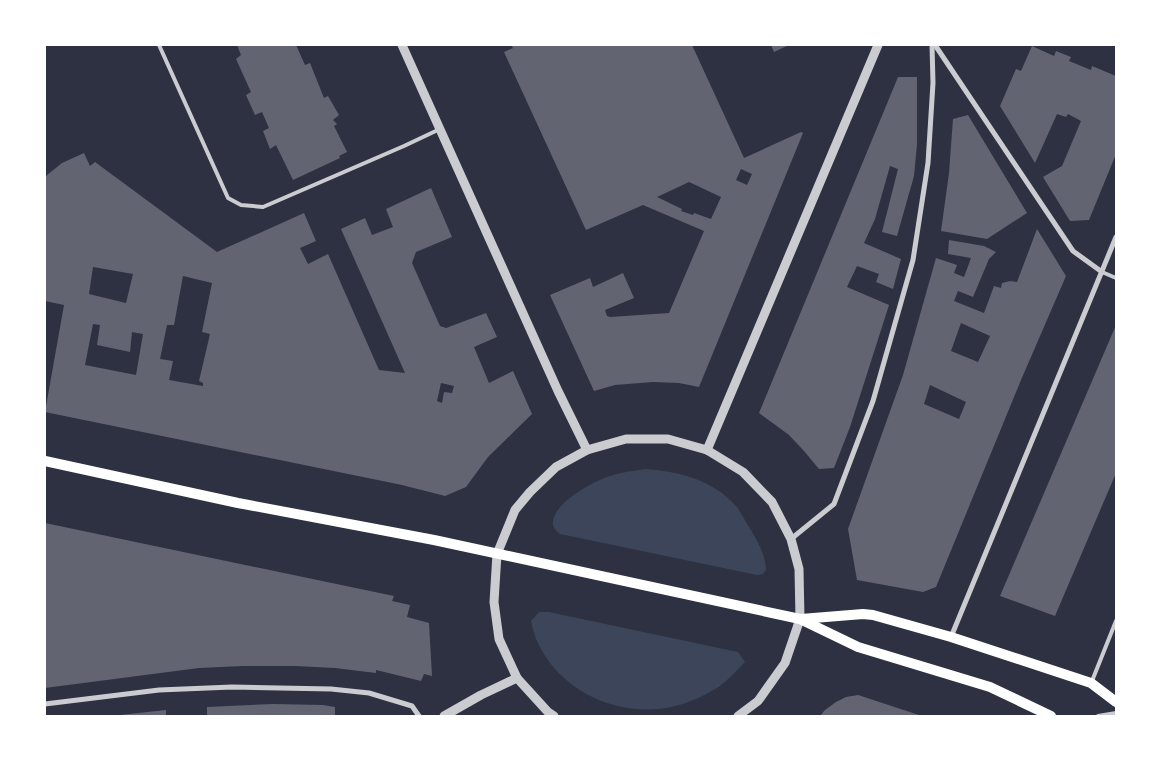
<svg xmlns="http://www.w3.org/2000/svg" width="1161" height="761" viewBox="0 0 1161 761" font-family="'PT Sans',sans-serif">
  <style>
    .green { fill: #3c4559 }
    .building { fill: #626471; fill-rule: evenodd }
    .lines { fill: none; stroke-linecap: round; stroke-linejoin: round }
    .service { stroke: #caccd0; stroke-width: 4 }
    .minor { stroke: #caccd0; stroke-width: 5 }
    .tertiary { stroke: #caccd0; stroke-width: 9 }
    .secondary { stroke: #fff; stroke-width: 10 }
  </style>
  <rect width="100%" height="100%" fill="#2d3142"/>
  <g class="green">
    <path d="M 645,469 C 681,472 712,479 737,507 C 742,514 746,523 751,530 C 758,542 766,556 766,570 L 763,574 L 757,575 L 560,534 C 557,532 554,529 553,525 C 550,504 594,481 610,476 C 622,472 634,471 645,469 Z"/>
    <path d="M 539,612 L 549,612 L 738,652 L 745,662 C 737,670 729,679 720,686 C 712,691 702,697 693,700 C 639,724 569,701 541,649 C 536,641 533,630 531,621 Z"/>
  </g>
  <g class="building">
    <path d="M 237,45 L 296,45 L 305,65 L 310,63 L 324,98 L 328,96 L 339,115 L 333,120 L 337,124 L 334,126 L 347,152 L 339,156 L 340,158 L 293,180 L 276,145 L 270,149 L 263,131 L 269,128 L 262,112 L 255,115 L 246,95 L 251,92 L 236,59 L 241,55 Z"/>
    <path d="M 511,45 L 692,45 L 744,158 L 801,132 L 803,133 L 699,387 L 679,383 L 653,382 L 615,385 L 594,391 L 550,295 L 590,278 L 593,287 L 623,273 L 634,298 L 605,310 L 607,316 L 610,317 L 669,313 L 704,231 L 643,205 L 586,230 L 504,52 L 513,48 ZM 741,169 L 752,174 L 747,185 L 736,180 ZM 689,182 L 721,197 L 711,219 L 694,213 L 693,215 L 681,211 L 682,209 L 657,197 Z"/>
    <path d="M 771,45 L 789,45 L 774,52 Z"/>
    <path d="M 1032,46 L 1054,56 L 1056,51 L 1071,57 L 1069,61 L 1091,70 L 1092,66 L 1116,76 L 1116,154 L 1089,220 L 1070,221 L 1043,177 L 1062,166 L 1081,121 L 1068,114 L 1066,117 L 1057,114 L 1035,163 L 1000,106 L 1016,69 L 1021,71 Z"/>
    <path d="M 898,77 L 917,77 L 917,144 L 914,176 L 897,236 L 882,232 L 898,169 L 890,166 L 875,219 L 864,243 L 901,259 L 893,289 L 876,282 L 879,274 L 857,266 L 847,287 L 889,305 L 850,427 L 834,468 L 819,469 L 804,451 L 789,435 L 759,413 Z"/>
    <path d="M 968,115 L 1027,213 L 987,239 L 941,231 L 949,173 L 953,119 Z"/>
    <path d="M 84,153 L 90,166 L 95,162 L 217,252 L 304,213 L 316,241 L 300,248 L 308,264 L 328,254 L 379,370 L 405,373 L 341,229 L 365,218 L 372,235 L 393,227 L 386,209 L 431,188 L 452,237 L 416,252 L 412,263 L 440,326 L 446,328 L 486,313 L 497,337 L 474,347 L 489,383 L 513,371 L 532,414 L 488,457 L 466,487 L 445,496 L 402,485 L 45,412 L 64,305 L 45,301 L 45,178 L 47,175 L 62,163 ZM 93,267 L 133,274 L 126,303 L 89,294 ZM 183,276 L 212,283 L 202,332 L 210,334 L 199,381 L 203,383 L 203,386 L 169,380 L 173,361 L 160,359 L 167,325 L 174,325 ZM 93,324 L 100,325 L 97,345 L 130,352 L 132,332 L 143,334 L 136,375 L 85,365 ZM 441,383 L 454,386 L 452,393 L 444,392 L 442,403 L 437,401 Z"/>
    <path d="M 1037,229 L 1066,276 L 1021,380 L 936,587 L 923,592 L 857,580 L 848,529 L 903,375 L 936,258 L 957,265 L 954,273 L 964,277 L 971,258 L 948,254 L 949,240 L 984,246 L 996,252 L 989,259 L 973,297 L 958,291 L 954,301 L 984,313 L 994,286 L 1001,288 L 1002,283 L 1010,281 L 1017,282 ZM 961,323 L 990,336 L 978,362 L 951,351 ZM 930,385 L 966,402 L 959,419 L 924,404 Z"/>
    <path d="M 1116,325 L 1116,473 L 1055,616 L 1000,596 Z"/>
    <path d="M 45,523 L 394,596 L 392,601 L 410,605 L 407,617 L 429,623 L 432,676 L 424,674 L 421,681 L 376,670 L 376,673 L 335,668 L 295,666 L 243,666 L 199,668 L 45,688 Z"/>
    <path d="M 858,695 L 922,716 L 820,716 L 825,710 L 836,702 L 846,697 Z"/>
    <path d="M 273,704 L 323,705 L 335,707 L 335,716 L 207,716 L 207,707 Z"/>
    <path d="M 166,710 L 166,716 L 120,716 L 120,715 Z"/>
  </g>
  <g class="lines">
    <g class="service">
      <path d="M 159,45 L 228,198 L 241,205 L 263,207 L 404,146 L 440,129"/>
      <path d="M 1102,272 L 1116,278"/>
      <path d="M 1092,681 L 1116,621"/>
      <path d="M 1098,716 L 1116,713"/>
    </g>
    <g class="minor">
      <path d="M 935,45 L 1073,251 L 1102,272"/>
      <path d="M 791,539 L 834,504 L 873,401 L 913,260 L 928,163 L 933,83 L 932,45"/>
      <path d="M 951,637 L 1116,237"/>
      <path d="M 45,704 L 159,690 L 232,687 L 331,689 L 369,693 L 412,706 L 419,716"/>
    </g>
    <g class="tertiary">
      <path d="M 402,45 L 558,391 L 587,450"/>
      <path d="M 707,450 L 878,45"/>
      <path d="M 444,716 L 481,695 L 517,678"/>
      <path d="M 554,716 L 548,712 L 517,678 L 499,639 L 494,602 L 497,554 L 515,510 L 530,492 L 556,467 L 587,450 L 626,439 L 668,439 L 707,450 L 743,472 L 772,502 L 791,539 L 799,569 L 800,619 L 785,663 L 758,701 L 738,716"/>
    </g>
    <g class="secondary">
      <path d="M 45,461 L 238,503 L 434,540 L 800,619 L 858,647 L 990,687 L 1051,716"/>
      <path d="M 801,619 L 863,614 L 873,615 L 951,637 L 1091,683 L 1116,702"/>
    </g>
  </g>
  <rect width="1161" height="761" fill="none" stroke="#ffffff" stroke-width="92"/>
</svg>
